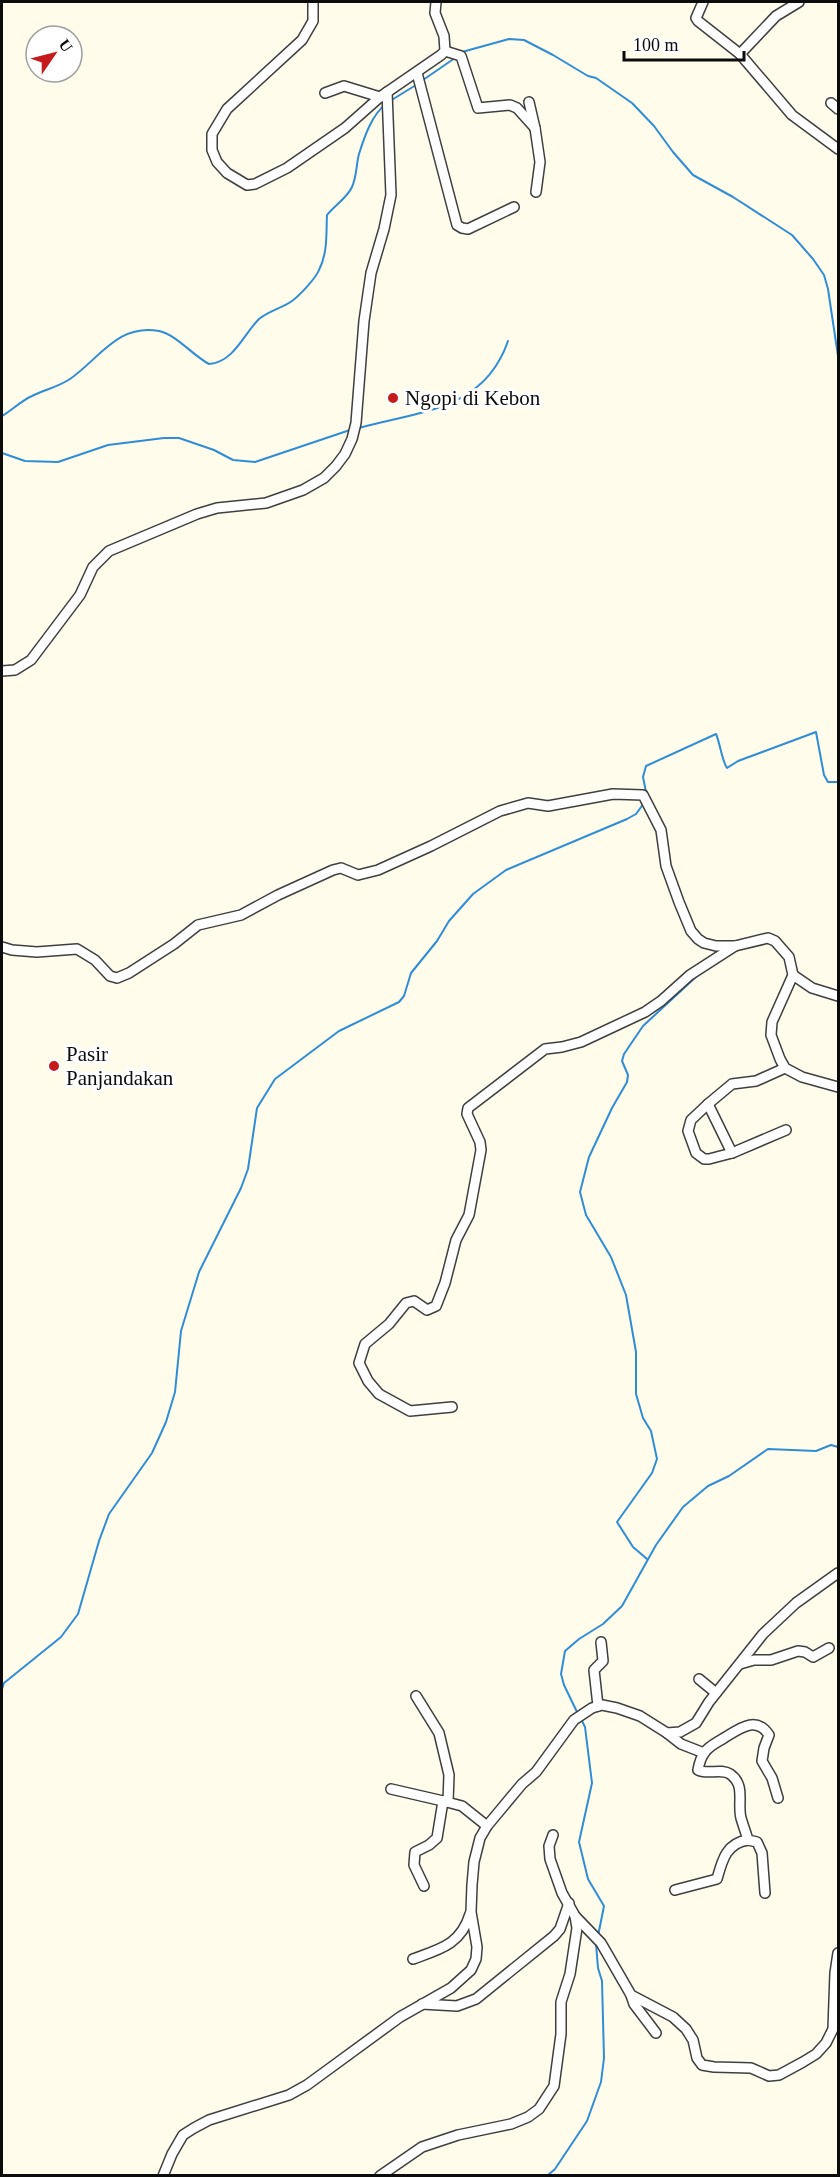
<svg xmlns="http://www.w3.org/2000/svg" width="840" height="2177" viewBox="0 0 840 2177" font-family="'Times New Roman',serif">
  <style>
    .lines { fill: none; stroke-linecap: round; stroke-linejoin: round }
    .stream { stroke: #2f8dd6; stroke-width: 2 }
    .minor-casing { stroke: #3f3f3f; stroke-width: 12 }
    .minor { stroke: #fff; stroke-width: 9 }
    .poi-dot { fill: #c61b1d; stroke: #fff; stroke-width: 2 }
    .labels { text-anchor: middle; stroke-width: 6; stroke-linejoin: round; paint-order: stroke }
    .poi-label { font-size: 21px; fill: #0c0c0c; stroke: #fff; text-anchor: start }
  </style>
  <rect width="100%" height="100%" fill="#fffcec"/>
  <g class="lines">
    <g class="stream">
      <path d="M 462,52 L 509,39 L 524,40 L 553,55 L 588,76 L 596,78 L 632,103 L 654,126 L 673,152 L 693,175 L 733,197 L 792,235 L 813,259 L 824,275 L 828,289 L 838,356"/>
      <path d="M 423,80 L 455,58"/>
      <path d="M 390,101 L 416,85"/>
      <path d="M 2,416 C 12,410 21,401 32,396 C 44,390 58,387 70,379 C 99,359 118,323 159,331 C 177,335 192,355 209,364 C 234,362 243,335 259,319 C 269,311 282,308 292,301 C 299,296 316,278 319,270 C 328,252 326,234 327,215 C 335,205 347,198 352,187 C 357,176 356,165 359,154 C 364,138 372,114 386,104"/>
      <path d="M 359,428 C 419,411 484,411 508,341"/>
      <path d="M 2,453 L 25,461 L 58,462 L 108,445 L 164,438 L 179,438 L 214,450 L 233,460 L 255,462 L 350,430"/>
      <path d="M 646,792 L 643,777 L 646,766 L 716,734 C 720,743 722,761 727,768 L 738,761 L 816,732 L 824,775 L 828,782 L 838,782"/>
      <path d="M 647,1559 L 633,1547 L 617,1522 L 652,1473 L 657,1459 L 651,1431 L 643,1418 L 636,1394 L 636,1352 L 626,1295 L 611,1257 L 586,1215 L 580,1192 L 589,1157 L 612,1108 L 627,1082 L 628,1075 L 622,1061 L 624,1054 L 643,1026 L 698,975"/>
      <path d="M 2,1689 L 4,1683 L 61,1637 L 78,1614 L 99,1541 L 109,1514 L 152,1453 L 166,1422 L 175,1392 L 181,1331 L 199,1272 L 241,1188 L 248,1169 L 257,1108 L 275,1079 L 339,1031 L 399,1002 L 404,996 L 411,973 L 437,941 L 449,921 L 473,894 L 506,870 L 627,819 L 636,814 L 644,803"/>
      <path d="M 578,1714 L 564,1685 L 561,1674 L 565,1651 L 579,1639 L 603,1624 L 622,1606 L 656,1545 L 683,1507 L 708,1486 L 729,1476 L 768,1449 L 816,1451 L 831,1445 L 838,1447"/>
      <path d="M 581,1719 L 585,1727 L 592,1783 L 579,1842 L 588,1879 L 604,1906 L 598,1936"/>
      <path d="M 547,2176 L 555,2169 L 587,2121 L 601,2082 L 604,2058 L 602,1981 L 598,1968 L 596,1944"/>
    </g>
    <g class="minor-casing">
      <g id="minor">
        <path d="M 313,2 L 313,21 L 302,40 L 227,109 L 212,134 L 212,150 L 217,162 L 227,173 L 247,185 L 255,184 L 287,168 L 345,128 L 380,97 L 441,55 L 445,51 L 444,36 L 435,13 L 436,2"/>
        <path d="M 703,2 L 696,18 L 698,21 L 740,54 L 792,115 L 838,149"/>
        <path d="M 445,51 L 461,56 L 478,108 L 510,105 L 517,108 L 535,128"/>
        <path d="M 740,54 L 776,16 L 799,2"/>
        <path d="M 417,73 L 457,225 L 462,228 L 468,229 L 514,207"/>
        <path d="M 325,93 L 344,86 L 380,97"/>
        <path d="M 529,102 L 535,128 L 540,162 L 536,192"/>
        <path d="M 831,103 L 838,109"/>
        <path d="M 2,671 L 15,670 L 31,660 L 80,595 L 93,567 L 109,551 L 197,514 L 217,508 L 266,503 L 303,490 L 324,478 L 336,466 L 345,454 L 352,439 L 356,423 L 364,321 L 371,273 L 384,229 L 391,195 L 387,92"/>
        <path d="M 2,947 L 12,950 L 37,952 L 77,949 L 95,960 L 110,976 L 117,978 L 129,973 L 174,944 L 198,925 L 241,915 L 278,895 L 333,870 L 341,868 L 358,875 L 378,870 L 431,846 L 500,811 L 528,803 L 548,806 L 613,794 L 643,795 L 661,830 L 666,866 L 679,902 L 691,931 L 698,939 L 704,943 L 716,946 L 735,946 L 768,938 L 775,941 L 789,957 L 793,975 L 772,1022 L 771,1035 L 780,1059 L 785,1068 L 802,1077 L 838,1087"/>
        <path d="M 793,975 L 812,988 L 838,996"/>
        <path d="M 785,1068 L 756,1081 L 732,1084 L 708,1104 L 691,1120 L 688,1131 L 696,1153 L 704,1159 L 709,1159 L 732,1153 L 786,1130"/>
        <path d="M 708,1104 L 732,1153"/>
        <path d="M 452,1407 L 410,1411 L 379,1394 L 368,1381 L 359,1363 L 365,1344 L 389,1324 L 406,1303 L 414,1301 L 427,1310 L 436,1306 L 445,1283 L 456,1240 L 469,1215 L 481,1150 L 480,1142 L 467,1114 L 468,1108 L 545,1049 L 562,1047 L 581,1042 L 645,1012 L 661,1001 L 690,975 L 735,946"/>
        <path d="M 740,1664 L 754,1660 L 771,1660 L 798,1651 L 805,1652 L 813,1657 L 829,1648"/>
        <path d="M 699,1679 L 716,1693"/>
        <path d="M 416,1696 L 439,1733 L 449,1775 L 448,1802"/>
        <path d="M 598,1706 L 594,1670 L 603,1661 L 601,1642"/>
        <path d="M 667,1733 L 681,1744 L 704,1753"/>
        <path d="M 391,1789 L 443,1801"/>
        <path d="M 748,1840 L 757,1842 L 762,1853 L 765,1893"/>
        <path d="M 424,1886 L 414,1865 L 415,1852 L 429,1845 L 437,1838 L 443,1801 L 462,1806 L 487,1826"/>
        <path d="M 675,1890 L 717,1879 C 722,1861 726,1843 748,1840 C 746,1833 743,1825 741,1818 C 737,1803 746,1785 730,1774 C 721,1768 707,1775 698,1770 C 699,1764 701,1757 705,1752 C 709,1746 718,1742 724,1738 C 739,1729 756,1715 769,1735 L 764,1748 L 762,1761 L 772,1778 L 778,1798"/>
        <path d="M 575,1916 L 601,1943 L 631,1995 L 673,2017 L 686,2029 L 693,2040 L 697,2058 L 702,2065 L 714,2067 L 751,2068 L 769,2076 L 779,2075 L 803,2062 L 816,2054 L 826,2043 L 833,2029 L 835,1973 L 838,1953"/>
        <path d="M 413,1959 C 441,1949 461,1944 470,1914"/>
        <path d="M 631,1995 L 634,2004 L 656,2033"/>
        <path d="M 422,2004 L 457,2006 L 476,1999 L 554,1936 L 560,1929 L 569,1903"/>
        <path d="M 163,2176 L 172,2154 L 183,2135 L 194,2128 L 209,2120 L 289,2095 L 307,2085 L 400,2017 L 451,1988 L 471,1970 L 476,1959 L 477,1947 L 471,1912 L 472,1885 L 474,1862 L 480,1838 L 487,1826 L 522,1784 L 536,1772 L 574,1720 L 592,1708 L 602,1705 L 617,1708 L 640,1716 L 667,1733 L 680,1732 L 696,1723 L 709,1702 L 763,1634 L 796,1603 L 838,1573"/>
        <path d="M 380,2176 L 422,2147 L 458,2135 L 511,2124 L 528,2117 L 539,2109 L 554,2086 L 561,2034 L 561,2002 L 570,1974 L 577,1928 L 575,1916 L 562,1893 L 550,1859 L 549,1846 L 553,1835"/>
      </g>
    </g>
    <use href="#minor" class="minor"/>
  </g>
  <g class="poi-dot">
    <circle cx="393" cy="398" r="6"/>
    <circle cx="54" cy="1066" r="6"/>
  </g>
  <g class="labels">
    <g class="poi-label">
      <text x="405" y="405">Ngopi di Kebon</text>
      <text x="66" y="1061">Pasir<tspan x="66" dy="24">Panjandakan</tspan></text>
    </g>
  </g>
  <rect width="840" height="2177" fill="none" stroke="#0c0c0c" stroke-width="6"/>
  <g transform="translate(54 54) rotate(55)"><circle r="28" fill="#ffffff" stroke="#9e9e9e" stroke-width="1.5"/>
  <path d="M0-4.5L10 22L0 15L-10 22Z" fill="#c61b1d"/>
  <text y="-9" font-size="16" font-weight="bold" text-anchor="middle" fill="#0c0c0c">U</text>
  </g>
  <path d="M624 51v9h120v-9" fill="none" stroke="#0c0c0c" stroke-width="3"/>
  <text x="633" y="51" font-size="18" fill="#0c0c0c" stroke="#ffffff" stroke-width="4.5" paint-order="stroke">100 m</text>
</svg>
